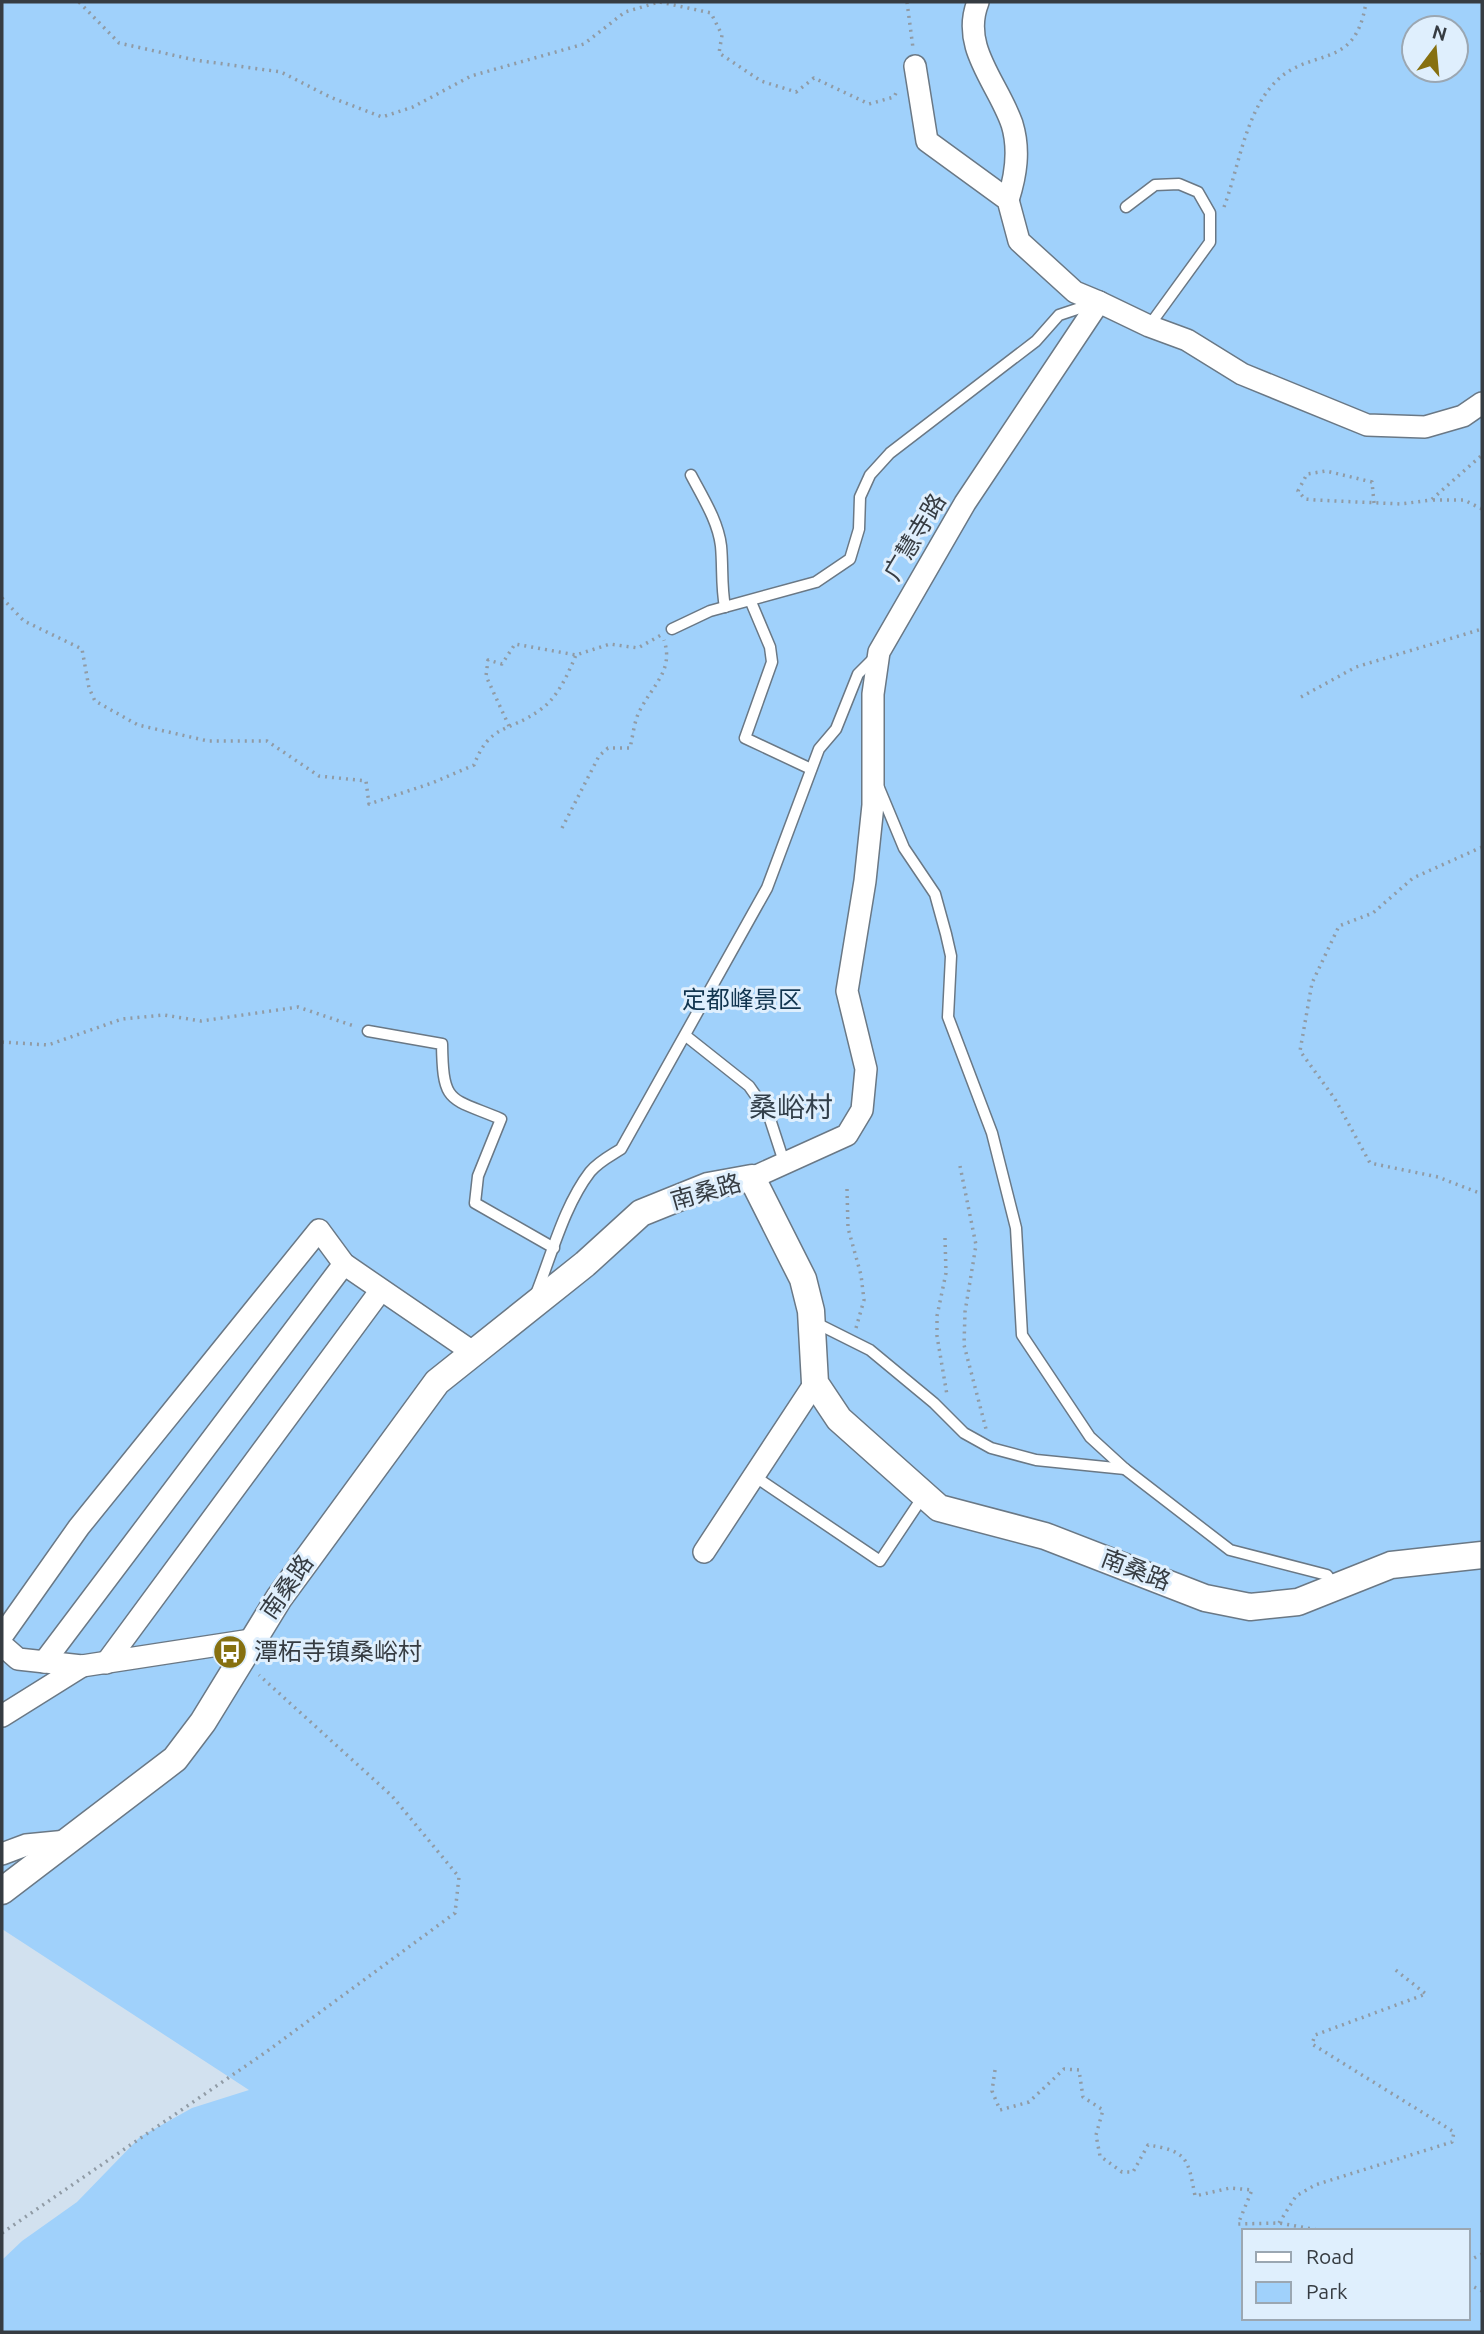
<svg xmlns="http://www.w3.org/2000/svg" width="1484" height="2334" viewBox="0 0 1484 2334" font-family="Ubuntu,'Noto Sans SC',sans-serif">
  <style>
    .green { fill: #a0d1fb; fill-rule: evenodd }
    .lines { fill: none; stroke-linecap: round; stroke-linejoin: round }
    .service-casing { stroke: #6a7885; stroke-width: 13 }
    .minor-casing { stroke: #6a7885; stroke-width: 24 }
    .tertiary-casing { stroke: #6a7885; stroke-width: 29 }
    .path { stroke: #909ba5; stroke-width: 3.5; stroke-dasharray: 2 5; stroke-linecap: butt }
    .service { stroke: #fff; stroke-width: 10 }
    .minor { stroke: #fff; stroke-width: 21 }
    .tertiary { stroke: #fff; stroke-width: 26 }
    .labels { text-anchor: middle; stroke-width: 6; stroke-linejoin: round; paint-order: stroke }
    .street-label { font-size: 24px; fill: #363c42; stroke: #dfeffd }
    .park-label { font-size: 24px; fill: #11354f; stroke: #dfeffd }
    .poi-label { font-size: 24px; fill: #363c42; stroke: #dfeffd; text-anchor: start }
    .quarter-label { font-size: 28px; fill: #323f4a; stroke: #dfeffd }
  </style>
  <rect width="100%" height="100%" fill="#d2e1ef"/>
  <path class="green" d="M 2,2 L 1482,2 L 1482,2332 L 2,2332 L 2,2260 L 22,2241 L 77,2202 L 140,2137 L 192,2108 L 249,2090 L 2,1929 ZM 1414,28 L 1456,28 L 1456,70 L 1414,70 ZM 1244,2231 L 1468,2231 L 1468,2318 L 1244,2318 Z"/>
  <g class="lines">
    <g class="service-casing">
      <g id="service">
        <path d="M 1126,207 L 1155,185 L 1179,184 L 1198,192 L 1210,213 L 1210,242 L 1149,326"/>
        <path d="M 691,475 C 703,498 718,521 721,546 C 723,567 721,586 725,607"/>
        <path d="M 751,602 L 770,647 L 772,662 L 745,738 L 811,769"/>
        <path d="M 672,629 L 710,611 L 816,582 L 850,559 L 859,529 L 860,497 L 870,475 L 890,453 L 1036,341 L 1059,315 L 1095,303"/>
        <path d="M 879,788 L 904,848 L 935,894 L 946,934 L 951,956 L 948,1017 L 992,1133 L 1016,1228 L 1022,1335 L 1090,1437 L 1125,1469 L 1230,1550 L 1327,1575 L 1335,1587"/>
        <path d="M 368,1031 L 442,1044 C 443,1105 449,1097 501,1119 L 478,1176 L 475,1203 L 554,1248"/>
        <path d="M 686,1036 L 749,1086 L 768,1113 L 785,1165"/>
        <path d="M 536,1294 C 552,1254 564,1206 590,1172 C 598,1162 610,1156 621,1149 L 767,888 L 819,749 L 836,729 L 858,674 L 875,657"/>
        <path d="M 814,1322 L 870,1350 L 934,1403 L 964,1433 L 991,1448 L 1036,1460 L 1125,1469"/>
        <path d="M 754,1476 L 880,1561 L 924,1495"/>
      </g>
    </g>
    <g class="minor-casing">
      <g id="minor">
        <path d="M 978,2 C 960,47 998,83 1012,124 C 1020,150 1016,175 1008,200"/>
        <path d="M 915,66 L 927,141 L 1008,200 L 1019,241 L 1075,292 L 1099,302"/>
        <path d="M 752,1178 L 847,1135 L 862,1110 L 866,1069 L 847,991 L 865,881 L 873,805 L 873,694 L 879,652 L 965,503 L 1099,302 L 1149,326 L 1187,340 L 1242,374 L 1367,425 L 1425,427 L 1463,416 L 1482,403"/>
        <path d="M 704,1552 L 815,1383"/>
        <path d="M 2,1636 L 79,1527 L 319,1230 L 344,1264 L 474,1353"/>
        <path d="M 2,1645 L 18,1659 L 82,1666 L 251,1640"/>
        <path d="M 44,1662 L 344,1264"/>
        <path d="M 106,1663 L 381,1290"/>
        <path d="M 2,1716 L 82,1666"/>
        <path d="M 2,1854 L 26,1845 L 67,1841"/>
      </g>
    </g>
    <g class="tertiary-casing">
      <path id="tertiary" d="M 2,1891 L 175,1759 L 203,1722 L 279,1598 L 437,1382 L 585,1264 L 641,1213 L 708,1186 L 752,1178 L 803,1279 L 811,1311 L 815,1383 L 839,1419 L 939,1508 L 1045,1536 L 1205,1598 L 1250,1607 L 1298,1602 L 1391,1565 L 1482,1555"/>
    </g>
    <g class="path">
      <path d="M 79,2 L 119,43 L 195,60 L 281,72 L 330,97 L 382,117 L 413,107 L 471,76 L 584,44 L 625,12 L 659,2"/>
      <path d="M 660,2 L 711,13 L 722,35 L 719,53 L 761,81 L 796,92 L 814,78 L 869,104 L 894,97 L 898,89"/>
      <path d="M 907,2 L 913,48"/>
      <path d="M 1224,207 C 1238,170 1244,120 1270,88 C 1306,43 1355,76 1366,2"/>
      <path d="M 1433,500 L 1464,500 L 1482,509"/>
      <path d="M 1374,503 L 1372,482 L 1326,471 L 1307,474 L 1298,491 L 1305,499 L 1315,500 L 1401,504 L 1431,500 L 1482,455"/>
      <path d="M 2,598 L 24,621 L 82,649 L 89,688 L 95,701 L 138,725 L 208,741 L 267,741 L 319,776 L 366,781 L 369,804 L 432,783 L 474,765 C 490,723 508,733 540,710 C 558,697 567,676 576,655"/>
      <path d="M 1301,697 L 1356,667 L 1482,629"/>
      <path d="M 509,726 L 486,676 L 488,660 L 502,664 L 515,644 L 576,655 L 610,644 L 638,648 L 661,635"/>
      <path d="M 562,828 L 599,756 L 608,748 L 630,748 C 633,736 634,721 640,710 C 653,685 674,670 664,640"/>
      <path d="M 1482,847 L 1413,878 L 1373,913 L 1339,926 L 1312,983 L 1300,1051 L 1335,1099 L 1370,1163 L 1438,1177 L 1482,1194"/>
      <path d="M 2,1042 L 48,1045 L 122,1019 L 164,1015 L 201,1021 L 298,1007 L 354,1026"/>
      <path d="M 960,1166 L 976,1245 L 965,1312 L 964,1345 L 986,1429"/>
      <path d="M 847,1189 L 848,1228 L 861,1275 L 864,1300 L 856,1328"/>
      <path d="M 945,1238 L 946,1273 L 937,1316 L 937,1336 L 947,1395"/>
      <path d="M 995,2070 L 992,2091 L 1000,2110 L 1029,2102 L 1064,2069 L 1079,2070 L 1083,2097 L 1103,2110 L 1096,2135 L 1100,2156 L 1122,2172 L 1133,2172 L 1148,2145 C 1187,2151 1188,2158 1195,2196 L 1230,2188 L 1252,2190 L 1238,2224 L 1279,2223 L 1323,2231"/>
      <path d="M 1279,2223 L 1296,2196 L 1315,2185 L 1452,2142 L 1454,2132 L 1312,2044 L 1315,2035 L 1426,1994 L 1393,1968"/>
      <path d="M 2,2233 L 266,2052 L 455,1913 L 459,1877 L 392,1796 L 259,1675"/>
      <path d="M 1468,2261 L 1482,2254"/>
      <path d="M 1468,2284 L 1482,2291"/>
    </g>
    <use href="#service" class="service"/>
    <use href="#minor" class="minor"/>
    <use href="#tertiary" class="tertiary"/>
  </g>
  <defs>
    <g id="bus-disc" transform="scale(1.75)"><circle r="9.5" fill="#867010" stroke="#dfeffd"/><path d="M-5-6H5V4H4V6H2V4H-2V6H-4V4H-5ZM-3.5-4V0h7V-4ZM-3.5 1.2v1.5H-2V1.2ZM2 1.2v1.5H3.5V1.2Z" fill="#fff"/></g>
  </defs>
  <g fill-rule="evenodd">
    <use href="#bus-disc" x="230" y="1652"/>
  </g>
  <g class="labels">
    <g class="street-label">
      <text transform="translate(915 537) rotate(-59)" y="8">广慧寺路</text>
      <text transform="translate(706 1192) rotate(-16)" y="8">南桑路</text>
      <text transform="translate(1136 1570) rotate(21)" y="8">南桑路</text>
      <text transform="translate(287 1587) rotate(-55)" y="8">南桑路</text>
    </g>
    <g class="park-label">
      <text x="742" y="1008">定都峰景区</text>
    </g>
    <g class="poi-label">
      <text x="254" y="1660">潭柘寺镇桑峪村</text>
    </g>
    <g class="quarter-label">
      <text x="791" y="1117">桑峪村</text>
    </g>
  </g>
  <rect width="1484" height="2334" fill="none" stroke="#363c42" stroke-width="7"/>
  <rect x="1242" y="2229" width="228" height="91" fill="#dfeffd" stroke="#9ba7b2" stroke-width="2"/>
  <rect x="1256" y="2252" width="35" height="10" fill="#ffffff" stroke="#9ba7b2" stroke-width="2"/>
  <text x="1306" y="2264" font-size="21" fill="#363c42">Road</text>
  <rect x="1256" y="2282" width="35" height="21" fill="#a0d1fb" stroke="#9ba7b2" stroke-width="2"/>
  <text x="1306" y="2299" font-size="21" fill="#363c42">Park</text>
  <g transform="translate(1435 49) rotate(16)"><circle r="33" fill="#dfeffd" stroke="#9ba7b2" stroke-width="2"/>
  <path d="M0-5L12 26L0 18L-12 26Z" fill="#867010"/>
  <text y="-10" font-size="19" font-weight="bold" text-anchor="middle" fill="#363c42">N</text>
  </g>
</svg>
